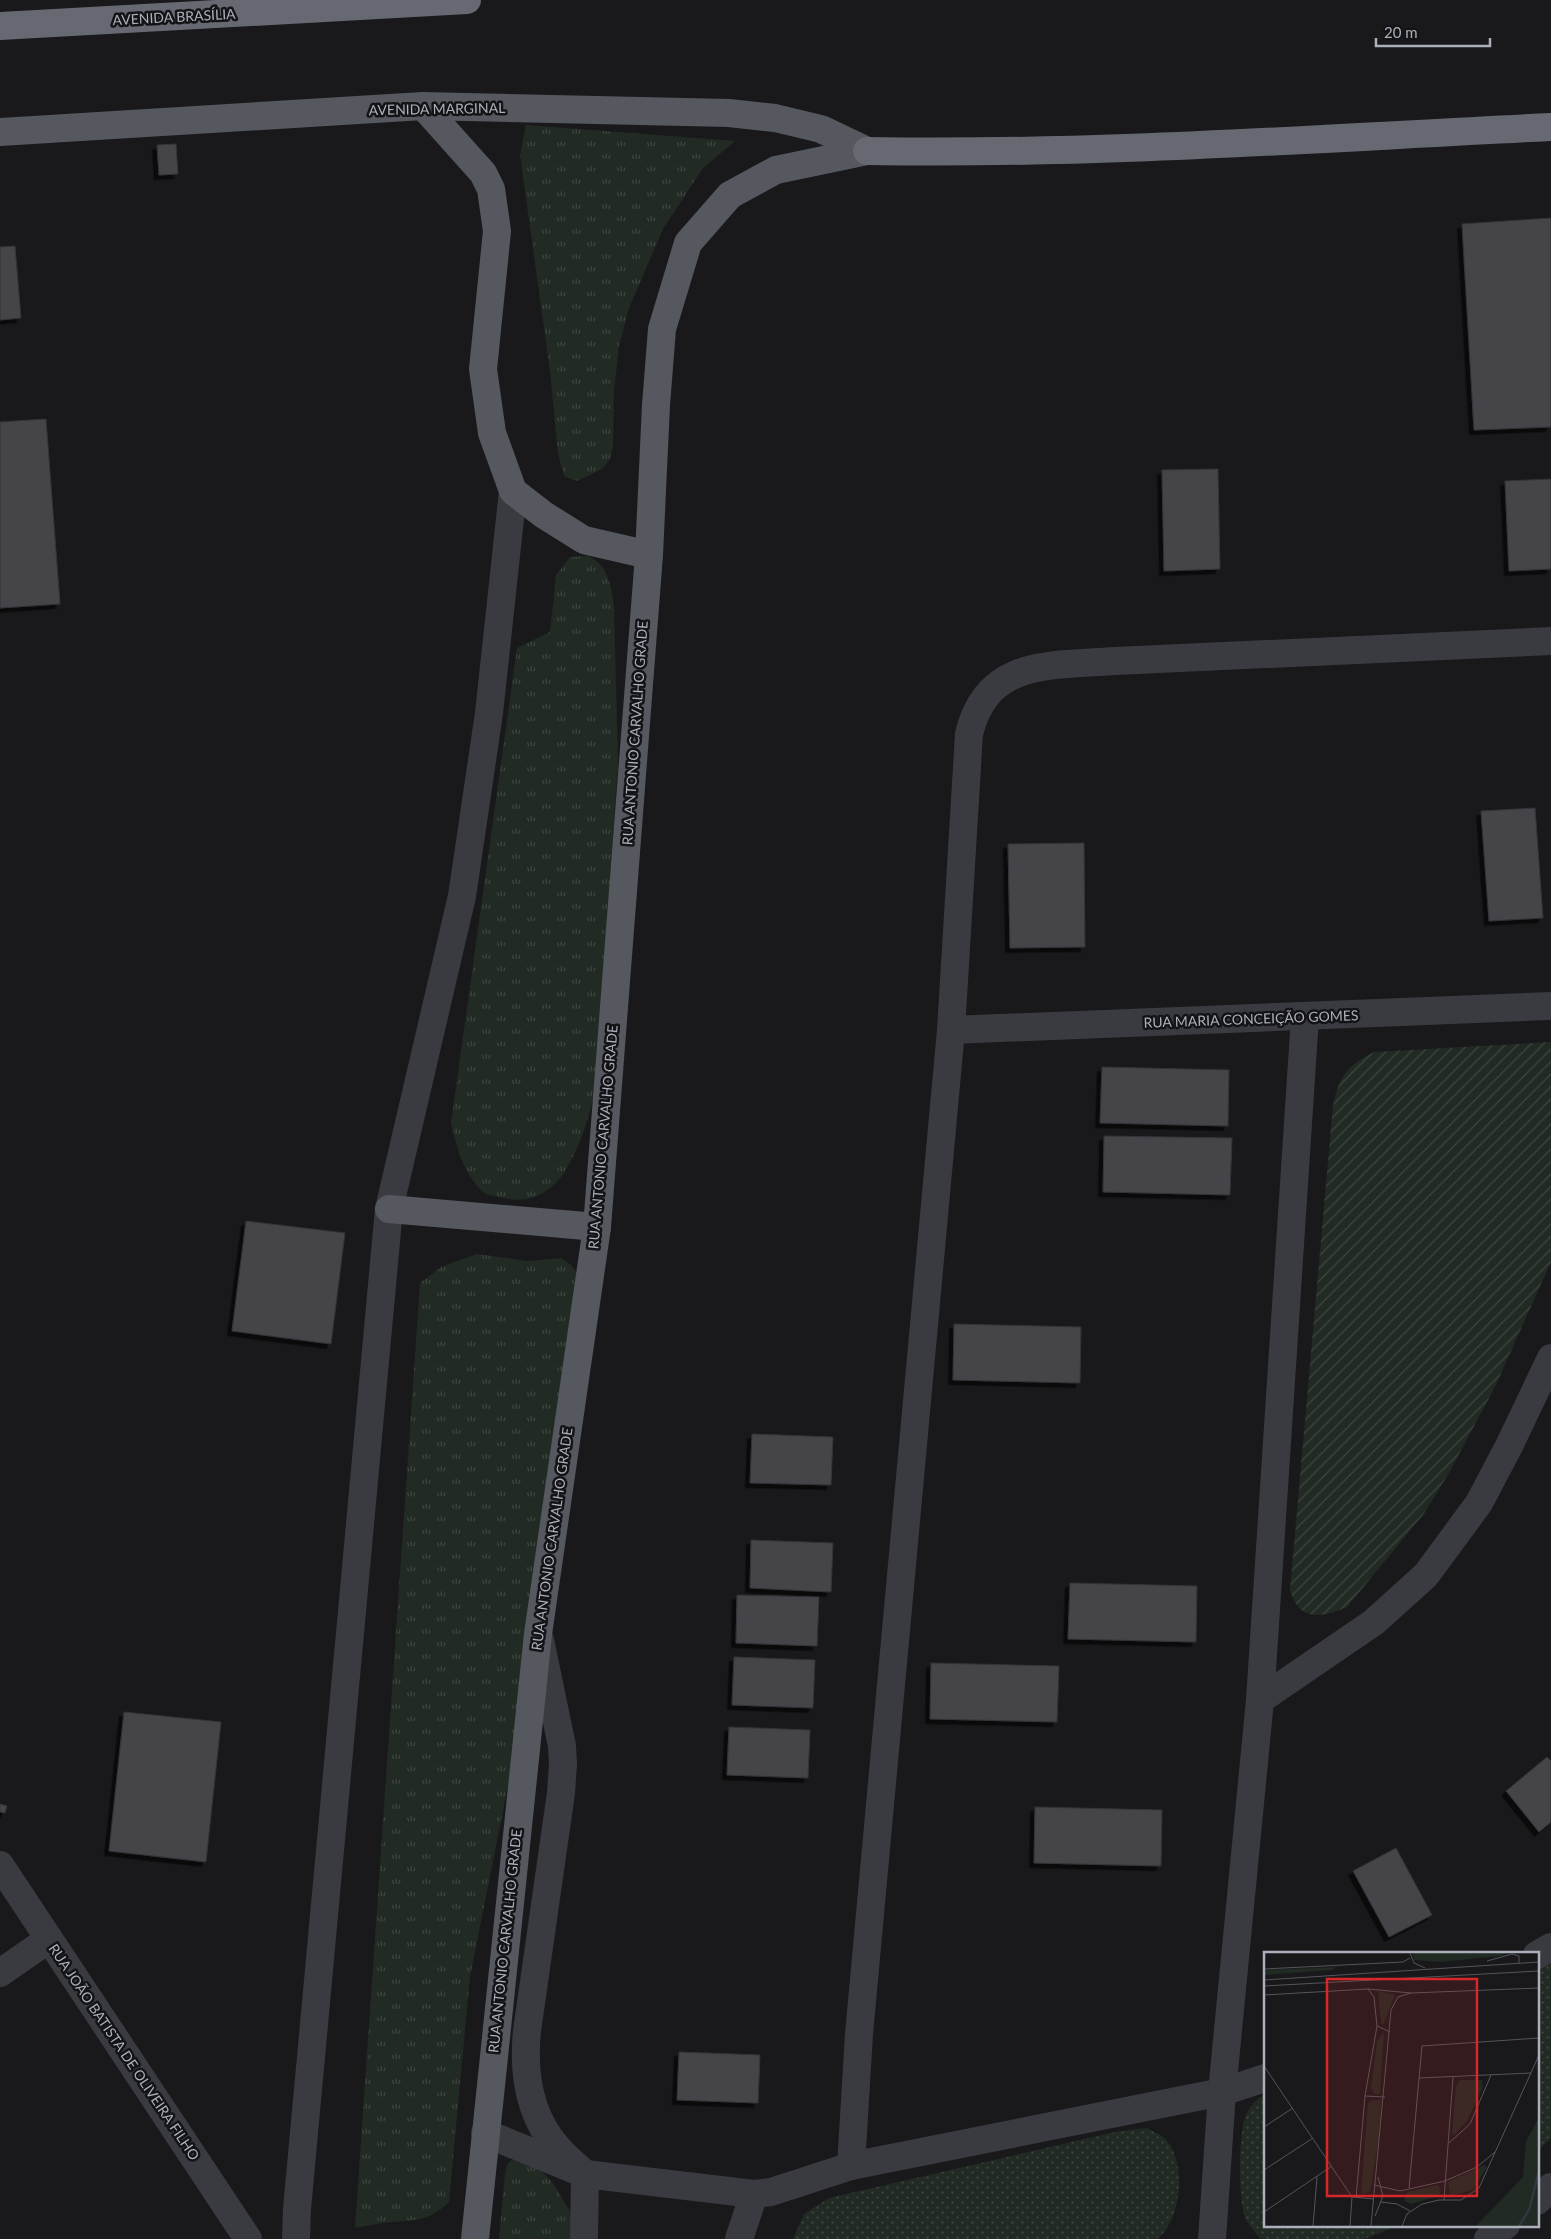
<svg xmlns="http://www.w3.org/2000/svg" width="1551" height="2239" viewBox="0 0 1551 2239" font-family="Lato,sans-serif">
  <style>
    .grass { fill: url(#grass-tufts) }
    .park { fill: url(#park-dots) }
    .garden { fill: url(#garden-furrows) }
    .building { fill: #444449; stroke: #343338; filter: url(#shadow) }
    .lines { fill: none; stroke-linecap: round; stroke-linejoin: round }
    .street { stroke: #3a3b41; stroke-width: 28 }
    .primary { stroke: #565860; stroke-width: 28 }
    .highway { stroke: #666972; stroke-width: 28 }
    .labels { text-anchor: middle; stroke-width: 5; stroke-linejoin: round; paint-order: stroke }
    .street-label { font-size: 14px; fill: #acb0bb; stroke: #141417 }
    .inset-river { fill: none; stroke: #2f3840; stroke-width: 2.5 }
    .inset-road { fill: none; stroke: #54555c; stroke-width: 1 }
    .view { fill: #d62828; fill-opacity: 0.15; stroke: #d62828; stroke-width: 2.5 }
    .inset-edge { fill: none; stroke: #acb0bb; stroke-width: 2.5 }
  </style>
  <defs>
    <pattern id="grass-tufts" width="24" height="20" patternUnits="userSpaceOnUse" patternTransform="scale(1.25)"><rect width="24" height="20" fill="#212a23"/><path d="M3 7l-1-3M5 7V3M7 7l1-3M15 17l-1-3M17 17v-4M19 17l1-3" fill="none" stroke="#3f4641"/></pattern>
    <pattern id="park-dots" width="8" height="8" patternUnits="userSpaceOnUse" patternTransform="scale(1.25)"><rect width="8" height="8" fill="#212a23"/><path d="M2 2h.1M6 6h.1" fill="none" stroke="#3f4641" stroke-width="1.8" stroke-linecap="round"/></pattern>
    <pattern id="garden-furrows" width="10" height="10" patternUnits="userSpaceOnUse" patternTransform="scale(1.25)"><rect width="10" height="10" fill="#212a23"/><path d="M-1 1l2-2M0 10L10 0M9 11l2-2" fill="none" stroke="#3f4641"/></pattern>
    <filter id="shadow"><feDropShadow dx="-4.5" dy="4.5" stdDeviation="0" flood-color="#0009"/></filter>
  </defs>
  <rect width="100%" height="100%" fill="#19191c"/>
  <g class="grass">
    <path d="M 526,125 L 735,141 L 703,168 L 663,229 L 629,308 L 619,346 L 614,391 L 613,446 L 610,459 L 602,469 L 577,481 L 564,476 L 558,454 L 550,371 L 520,155 Z"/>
    <path d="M 588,556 C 608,565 611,585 614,605 L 618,762 L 596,1089 C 588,1118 581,1146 565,1171 C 550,1195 527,1205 500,1197 C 495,1196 486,1195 482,1191 C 463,1172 457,1148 451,1123 L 517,648 L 550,632 L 556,575 L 570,557 Z"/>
    <path d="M 477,1254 L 527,1261 L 561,1258 L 571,1265 L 586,1285 L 538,1634 L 470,1977 L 449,2202 C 429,2221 417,2220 391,2222 C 379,2223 367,2226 355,2228 L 420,1283 L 441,1267 Z"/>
    <path d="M 513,2159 L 540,2169 L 552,2182 L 570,2211 L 575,2226 L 575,2239 L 499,2239 L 505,2173 L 508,2163 Z"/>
  </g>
  <g class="park">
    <path d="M 1551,1962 L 1551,2138 L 1537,2152 L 1537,1970 Z"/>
    <path d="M 1265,2094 L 1265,2225 L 1398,2225 L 1365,2239 L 1261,2239 C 1256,2233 1248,2225 1245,2217 C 1238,2198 1239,2141 1244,2121 C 1247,2109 1255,2100 1265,2094 Z"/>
    <path d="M 1146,2128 C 1152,2131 1158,2133 1163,2137 C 1188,2158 1182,2221 1157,2239 L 793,2239 L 804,2214 L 829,2198 L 1115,2132 Z"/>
  </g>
  <path class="garden" d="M 1551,1042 L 1551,1262 L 1495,1387 L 1449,1473 L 1423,1515 L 1347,1607 C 1321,1618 1299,1622 1290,1590 L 1333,1105 C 1339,1076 1348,1065 1374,1052 Z"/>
  <g class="building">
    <path d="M 176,144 L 178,174 L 159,175 L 157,145 Z"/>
    <path d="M 1551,218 L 1551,427 L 1474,430 L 1462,224 Z"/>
    <path d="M 15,246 L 21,318 L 0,320 L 0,247 Z"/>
    <path d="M 46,419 L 60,604 L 0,608 L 0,422 Z"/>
    <path d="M 1218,469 L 1220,569 L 1164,571 L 1162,470 Z"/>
    <path d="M 1551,479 L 1551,569 L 1509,571 L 1505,481 Z"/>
    <path d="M 1535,808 L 1543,918 L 1489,921 L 1481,811 Z"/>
    <path d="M 1084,843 L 1085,947 L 1010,948 L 1008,844 Z"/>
    <path d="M 1102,1067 L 1229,1070 L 1228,1126 L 1100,1123 Z"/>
    <path d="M 1104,1136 L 1232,1138 L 1230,1195 L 1103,1192 Z"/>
    <path d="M 246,1221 L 345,1233 L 331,1344 L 232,1331 Z"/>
    <path d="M 954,1324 L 1081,1327 L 1080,1383 L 953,1380 Z"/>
    <path d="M 752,1434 L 833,1437 L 831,1485 L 750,1483 Z"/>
    <path d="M 751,1540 L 833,1543 L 831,1592 L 750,1588 Z"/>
    <path d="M 1070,1583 L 1197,1586 L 1196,1642 L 1068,1639 Z"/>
    <path d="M 737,1595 L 819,1597 L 817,1646 L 736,1643 Z"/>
    <path d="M 734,1657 L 815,1660 L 813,1708 L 732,1705 Z"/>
    <path d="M 931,1663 L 1059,1666 L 1057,1722 L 930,1719 Z"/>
    <path d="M 124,1712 L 221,1722 L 206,1862 L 109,1851 Z"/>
    <path d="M 729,1727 L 810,1730 L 808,1778 L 727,1775 Z"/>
    <path d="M 1547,1757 L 1551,1761 L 1551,1822 L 1539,1832 L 1506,1791 Z"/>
    <path d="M 0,1804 L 7,1806 L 5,1813 L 0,1812 Z"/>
    <path d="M 1035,1807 L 1162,1810 L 1161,1866 L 1034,1863 Z"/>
    <path d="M 1396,1848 L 1432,1915 L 1389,1937 L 1353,1871 Z"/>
    <path d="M 679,2052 L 760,2055 L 758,2103 L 677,2100 Z"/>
  </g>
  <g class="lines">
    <g class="street">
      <path d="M 951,1030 L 1551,1006"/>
      <path d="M 540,1640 L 562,1746 L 563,1764 L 561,1793 L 527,2031 C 523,2072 528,2114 557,2147 C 565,2157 576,2165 585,2174 L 584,2239"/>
      <path d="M 1260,1700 L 1374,1622 L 1426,1575 L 1479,1503 L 1509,1446 L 1551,1358"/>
      <path d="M 0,1865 L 248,2239"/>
      <path d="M 1537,1955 L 1551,1947"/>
      <path d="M 0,1973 L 49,1939"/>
      <path d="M 485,2133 L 585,2174 L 754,2194 L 771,2192 L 851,2166 L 1222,2092 L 1265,2078"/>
      <path d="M 851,2166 L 859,2034 L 951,1030 L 969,734 C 987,658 1052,666 1115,661 L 1551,641"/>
      <path d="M 1537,2201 L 1551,2187"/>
      <path d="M 296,2239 L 297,2209 L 389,1209 L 462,896 L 489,713 L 513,491"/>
      <path d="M 739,2239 L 754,2194"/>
      <path d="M 1212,2239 L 1222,2092 L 1260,1700 L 1305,1017"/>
      <path d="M 1488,2239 L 1506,2225"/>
    </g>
    <g class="primary">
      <path d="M 423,106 L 483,173 L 491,189 L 497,231 L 483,369 L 492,433 L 513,491 L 544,515 L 584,540 L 649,555"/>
      <path d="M 0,132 L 423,106 L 729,113 L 775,118 L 821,129 L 867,151"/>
      <path d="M 389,1209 L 597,1227"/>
      <path d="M 475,2239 L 538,1634 L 597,1227 L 649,555 L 656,405 L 662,329 L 688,243 L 730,195 L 776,170 L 867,151"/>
    </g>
    <g class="highway">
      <path d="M 0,26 L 467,0"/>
      <path d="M 867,151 C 1095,155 1323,138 1551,127"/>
    </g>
  </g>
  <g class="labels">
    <g class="street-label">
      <text transform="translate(174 17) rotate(-3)" y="5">AVENIDA BRASÍLIA</text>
      <text transform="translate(437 109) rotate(-1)" y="5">AVENIDA MARGINAL</text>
      <text transform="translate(635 733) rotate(-86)" y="5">RUA ANTONIO CARVALHO GRADE</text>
      <text transform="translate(1251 1019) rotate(-2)" y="5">RUA MARIA CONCEIÇÃO GOMES</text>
      <text transform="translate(603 1137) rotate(-85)" y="5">RUA ANTONIO CARVALHO GRADE</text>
      <text transform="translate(552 1539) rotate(-82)" y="5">RUA ANTONIO CARVALHO GRADE</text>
      <text transform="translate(505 1941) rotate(-84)" y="5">RUA ANTONIO CARVALHO GRADE</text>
      <text transform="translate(124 2052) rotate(56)" y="5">RUA JOÃO BATISTA DE OLIVEIRA FILHO</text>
    </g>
  </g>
  <g transform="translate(1264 1952)">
    <rect width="275" height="275" fill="#19191c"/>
    <path d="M 72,15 L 68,18 L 0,23 L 0,18 ZM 114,39 L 131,43 L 119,73 L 117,71 ZM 120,80 L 116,142 L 110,142 L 107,135 L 113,89 ZM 109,148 L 117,148 L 115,185 L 106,240 L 97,242 L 104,151 Z" fill="#212a23"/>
    <path d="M 149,1 L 243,1 L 236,4 L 177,10 L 150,8 ZM 275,166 L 275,274 L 212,274 L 259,225 L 262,189 Z" fill="#212a23"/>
    <path d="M 220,213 L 223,215 L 209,238 L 186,244 L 184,230 ZM 174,233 L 177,238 L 174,244 L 147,252 L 140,249 L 143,240 Z" fill="#212a23"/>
    <path d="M 196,128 L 218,128 L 219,135 L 203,169 L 190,183 L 188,181 L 192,134 Z" fill="#212a23"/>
    <path class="inset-river" d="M 255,274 L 265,258 L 275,219"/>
    <path class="inset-road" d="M 146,1 L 150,11 L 161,16M 223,9 L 248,2 L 255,4 L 255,11M 0,17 L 139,10 L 146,6M 0,28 L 275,10M 0,34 L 275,19M 104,37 L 110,45 L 113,74 L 126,80M 147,41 L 275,36M 0,43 L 104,37 L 147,41M 0,114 L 88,245M 155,126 L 267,121M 101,144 L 121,145M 0,175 L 29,156M 185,191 L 206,172 L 227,123M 0,218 L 49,186M 110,233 L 136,239 L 181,229 L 213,215 L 231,200M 145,236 L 158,94 L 275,86M 89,245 L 109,247M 92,246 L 101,144 L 113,74M 180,248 L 189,125M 117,250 L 133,252 L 146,259M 0,260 L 68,214M 111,264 L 119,244 L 114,225M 49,274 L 53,225M 86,274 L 88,245M 107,274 L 127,58 L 134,45 L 147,41M 138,274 L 143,262 L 158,252 L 175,248 L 197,248 L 215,236 L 275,103"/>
    <path class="view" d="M 63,27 L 213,27 L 213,244 L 63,244 Z"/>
    <rect width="275" height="275" class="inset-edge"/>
  </g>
  <path d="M1376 38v8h114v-8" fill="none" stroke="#acb0bb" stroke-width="2.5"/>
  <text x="1384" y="38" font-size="15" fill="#acb0bb" stroke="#141417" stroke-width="4" paint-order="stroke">20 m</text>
</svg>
